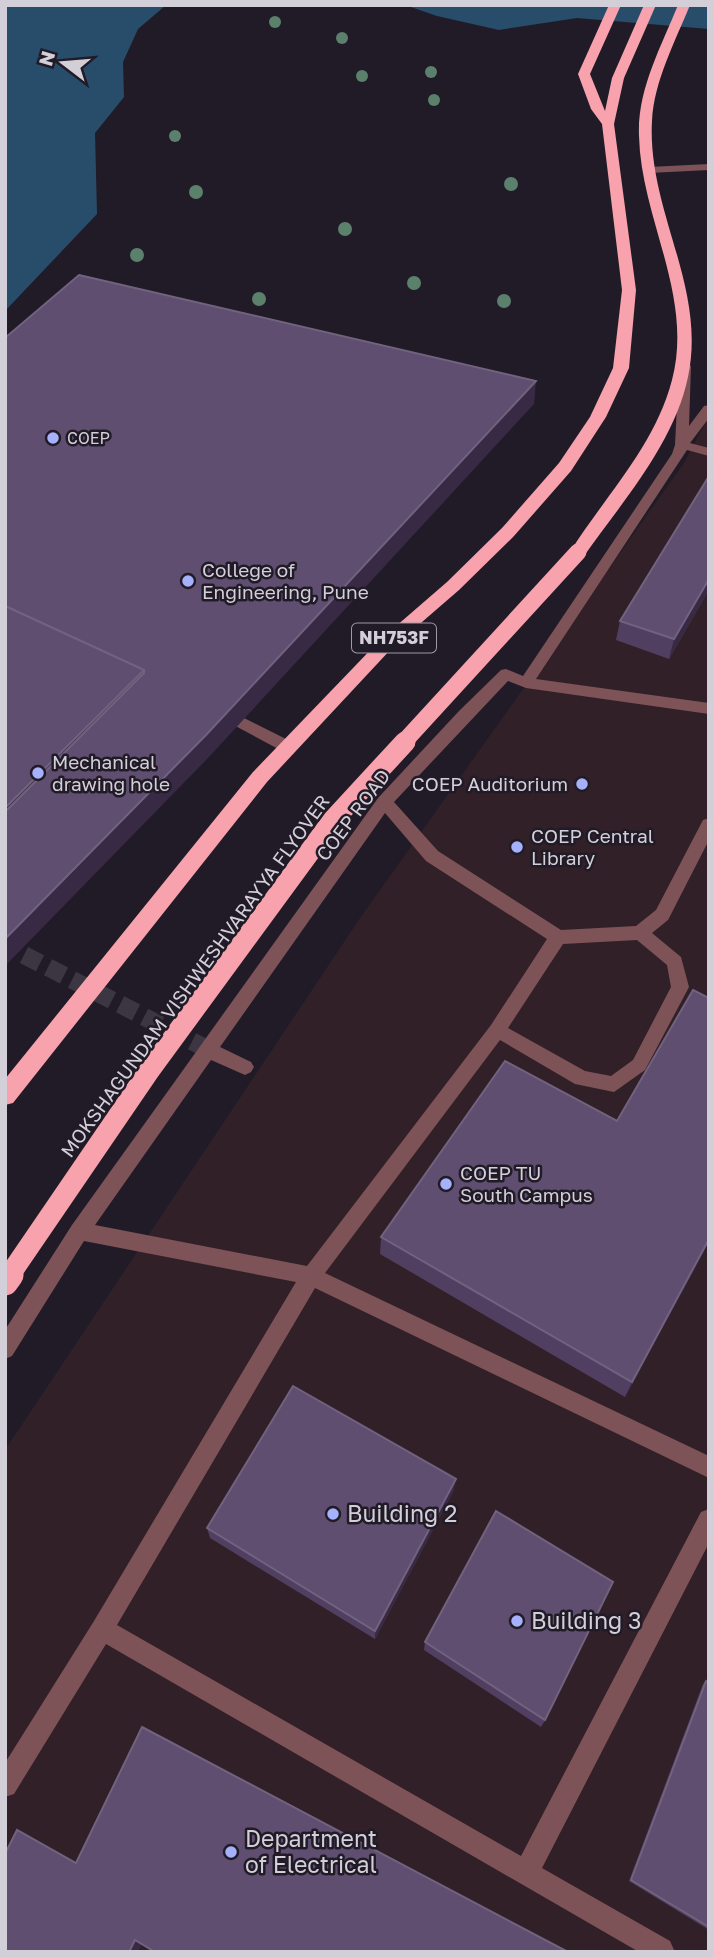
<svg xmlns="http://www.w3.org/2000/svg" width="714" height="1957" viewBox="0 0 714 1957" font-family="'Golos Text',sans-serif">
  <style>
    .education { fill: #312028 }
    .water { fill: #284d6b }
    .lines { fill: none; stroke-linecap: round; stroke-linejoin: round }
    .minor-tunnel { stroke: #3c3642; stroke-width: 18; stroke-dasharray: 18 9; stroke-linecap: butt }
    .minor { fill: #7d5358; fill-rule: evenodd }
    .highway { fill: #f7a2ac; fill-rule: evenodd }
    .highway-bridge-far2 { stroke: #f7a2ac; stroke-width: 17 }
    .highway-bridge-far1 { stroke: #f7a2ac; stroke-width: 21 }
    .highway-bridge { stroke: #f7a2ac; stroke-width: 27 }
    .tree { fill: #5b806c }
    .wall { fill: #513f62 }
    .shaded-wall { fill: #382a45 }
    .building { fill: #5f4e6f; stroke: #71627f; stroke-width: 2 }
    .poi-dot { fill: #a6b1fc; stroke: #211b27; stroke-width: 2.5 }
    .labels { text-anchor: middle; stroke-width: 5; stroke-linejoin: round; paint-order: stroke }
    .far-poi-label { font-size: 16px; fill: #d3cfd8; stroke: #211b27; text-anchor: start }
    .shield { fill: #211b27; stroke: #9e99a3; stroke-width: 2 }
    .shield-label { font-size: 18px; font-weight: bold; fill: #d3cfd8 }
    .poi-label { font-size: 19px; fill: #d3cfd8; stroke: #211b27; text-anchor: start }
    .street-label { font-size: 19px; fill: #d3cfd8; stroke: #211b27 }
    .near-poi-label { font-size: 23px; fill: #d3cfd8; stroke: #211b27; text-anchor: start }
  </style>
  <rect width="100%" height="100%" fill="#211b27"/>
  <path class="education" d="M 709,416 L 709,1952 L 5,1952 L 5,1450 L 360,918 L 684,463 Z"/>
  <g class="water">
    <path d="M 5,5 L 166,5 L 138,29 L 123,62 L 124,97 L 95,133 L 97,214 L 5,311 Z"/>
    <path d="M 405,5 L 709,5 L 709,29 L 577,18 L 499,30 L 437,16 Z"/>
  </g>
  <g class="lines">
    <path class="minor-tunnel" d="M 24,955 L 209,1050"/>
    <g class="minor">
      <path d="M 709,164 L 709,170 L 649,173 L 644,170 L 649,167 Z"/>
      <path d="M 685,362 L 691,366 L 689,426 L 704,406 L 709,405 L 709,418 L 690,443 L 709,448 L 709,456 L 687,450 L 536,679 L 709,703 L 709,714 L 526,688 L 508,681 L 394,802 L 438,851 L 561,930 L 636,926 L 656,910 L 703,820 L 709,818 L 709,840 L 668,920 L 652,933 L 681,957 L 689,987 L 645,1070 L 614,1092 L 575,1084 L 500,1040 L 325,1273 L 709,1456 L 709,1478 L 315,1288 L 117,1625 L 521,1856 L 701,1512 L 709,1509 L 709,1543 L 542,1868 L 670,1941 L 674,1950 L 639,1952 L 106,1644 L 14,1794 L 5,1797 L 5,1763 L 94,1621 L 296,1282 L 84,1241 L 12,1356 L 5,1359 L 5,1330 L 72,1225 L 378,798 L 459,711 L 501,670 L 506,669 L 523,676 L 672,454 L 675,445 L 679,366 ZM 385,813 L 426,861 L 547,939 L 491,1025 L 307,1266 L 95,1225 L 211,1060 L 245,1075 L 251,1072 L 254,1067 L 251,1062 L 220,1047 ZM 637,940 L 667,965 L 671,987 L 633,1060 L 611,1076 L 585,1071 L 508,1028 L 563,944 Z"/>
      <path d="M 220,706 L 294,743 L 296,747 L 294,751 L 282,751 L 215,715 L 212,711 Z"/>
    </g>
    <g class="highway">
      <path d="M 609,5 L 621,5 L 590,74 L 605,111 L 612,78 L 644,5 L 656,5 L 624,78 L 614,124 L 636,290 L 629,368 L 606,417 L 571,471 L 514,536 L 459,590 L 392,648 L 267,782 L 13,1103 L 5,1105 L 5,1079 L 253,772 L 380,640 L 447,582 L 502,528 L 559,463 L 590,417 L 613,368 L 622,290 L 602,124 L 591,109 L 578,74 Z"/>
      <path d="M 678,5 L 690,5 C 675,42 654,81 652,121 C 647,210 707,287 688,377 C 674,444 622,502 584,556 L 578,558 L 570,552 C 605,496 655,446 672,380 C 694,296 641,219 639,136 C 637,90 661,47 678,5 Z"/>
    </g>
    <path class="highway-bridge-far2" d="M 403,743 L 578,552"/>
    <path class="highway-bridge-far1" d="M 9,1276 L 149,1071 L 333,820 L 405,742"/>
    <path class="highway-bridge" d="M 5,1282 L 10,1275"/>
  </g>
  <g class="tree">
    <circle cx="275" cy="22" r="6"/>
    <circle cx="342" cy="38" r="6"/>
    <circle cx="431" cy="72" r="6"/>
    <circle cx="362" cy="76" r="6"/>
    <circle cx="434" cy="100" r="6"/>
    <circle cx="175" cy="136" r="6"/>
    <circle cx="511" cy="184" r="7"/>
    <circle cx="196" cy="192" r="7"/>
    <circle cx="345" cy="229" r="7"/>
    <circle cx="137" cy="255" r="7"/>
    <circle cx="414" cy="283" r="7"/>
    <circle cx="259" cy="299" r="7"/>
    <circle cx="504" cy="301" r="7"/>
  </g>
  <g class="wall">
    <path d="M 709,590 L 669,659 L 616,640 L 620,621 Z"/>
    <path d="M 709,998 L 709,1242 L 625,1397 L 380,1254 L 381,1237 L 617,1121 Z"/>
    <path d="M 454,1490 L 375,1639 L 210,1538 L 207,1528 Z"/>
    <path d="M 425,1642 L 545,1720 L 541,1727 L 424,1650 Z"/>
    <path d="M 706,1681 L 709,1683 L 709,1930 L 629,1881 L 703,1684 Z"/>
  </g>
  <g class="shaded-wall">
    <path d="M 536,381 L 534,404 L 209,757 L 5,966 L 5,939 Z"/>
    <path d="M 709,579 L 709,590 L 669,659 L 674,639 Z"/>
    <path d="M 144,670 L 148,695 L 5,840 L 5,808 Z"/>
    <path d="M 709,1239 L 709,1242 L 625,1397 L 632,1382 Z"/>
    <path d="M 456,1479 L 454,1490 L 375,1639 L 375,1631 Z"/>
    <path d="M 135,1940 L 142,1943 L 138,1952 L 129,1952 Z"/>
  </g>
  <g class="building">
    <path d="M 79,275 L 536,381 L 206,735 L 5,939 L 5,812 L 144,673 L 144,670 L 5,606 L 5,338 Z"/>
    <path d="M 709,476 L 709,579 L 674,639 L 620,621 Z"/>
    <path d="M 5,606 L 144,670 L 5,808 Z"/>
    <path d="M 693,990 L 709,998 L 709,1239 L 632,1382 L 381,1237 L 505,1061 L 617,1121 Z"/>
    <path d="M 293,1386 L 456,1479 L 375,1631 L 207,1528 Z"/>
    <path d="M 496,1511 L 613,1582 L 545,1720 L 425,1642 Z"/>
    <path d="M 706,1681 L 709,1683 L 709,1927 L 631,1880 Z"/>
    <path d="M 142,1727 L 568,1952 L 155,1952 L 135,1940 L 129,1952 L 5,1952 L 5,1854 L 17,1830 L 76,1863 Z"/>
  </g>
  <g class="poi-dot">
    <circle cx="53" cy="438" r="7"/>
    <circle cx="188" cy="581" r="7"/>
    <circle cx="38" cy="773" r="7"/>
    <circle cx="582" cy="784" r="7"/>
    <circle cx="517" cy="847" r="7"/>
    <circle cx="446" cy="1184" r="7"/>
    <circle cx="333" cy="1514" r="7"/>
    <circle cx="517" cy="1621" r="7"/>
    <circle cx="231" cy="1852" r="7"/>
  </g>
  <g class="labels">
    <g class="far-poi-label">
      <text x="67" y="444">COEP</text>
    </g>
    <rect class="shield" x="352" y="623.5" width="84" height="29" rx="5"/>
    <g class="shield-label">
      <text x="394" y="644">NH753F</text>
    </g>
    <g class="poi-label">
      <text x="202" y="577">College of<tspan x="202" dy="22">Engineering, Pune</tspan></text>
      <text x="52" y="769">Mechanical<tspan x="52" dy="22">drawing hole</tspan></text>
      <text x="568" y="791" text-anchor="end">COEP Auditorium</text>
      <text x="531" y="843">COEP Central<tspan x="531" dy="22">Library</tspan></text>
      <text x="460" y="1180">COEP TU<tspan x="460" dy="22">South Campus</tspan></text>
    </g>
    <g class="street-label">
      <text transform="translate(353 815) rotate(-53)" y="7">COEP ROAD</text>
      <text transform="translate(195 976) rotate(-54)" y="7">MOKSHAGUNDAM VISHWESHVARAYYA FLYOVER</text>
    </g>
    <g class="near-poi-label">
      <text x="347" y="1522">Building 2</text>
      <text x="531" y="1629">Building 3</text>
      <text x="245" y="1847">Department<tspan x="245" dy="26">of Electrical</tspan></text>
    </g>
  </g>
  <rect width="714" height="1957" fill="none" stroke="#d3cfd8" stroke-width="14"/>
  <g transform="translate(63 63) rotate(286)" stroke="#211b27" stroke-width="5" paint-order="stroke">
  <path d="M0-5L12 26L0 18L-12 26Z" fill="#d3cfd8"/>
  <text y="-10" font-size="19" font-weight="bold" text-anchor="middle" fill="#d3cfd8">N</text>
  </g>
</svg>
